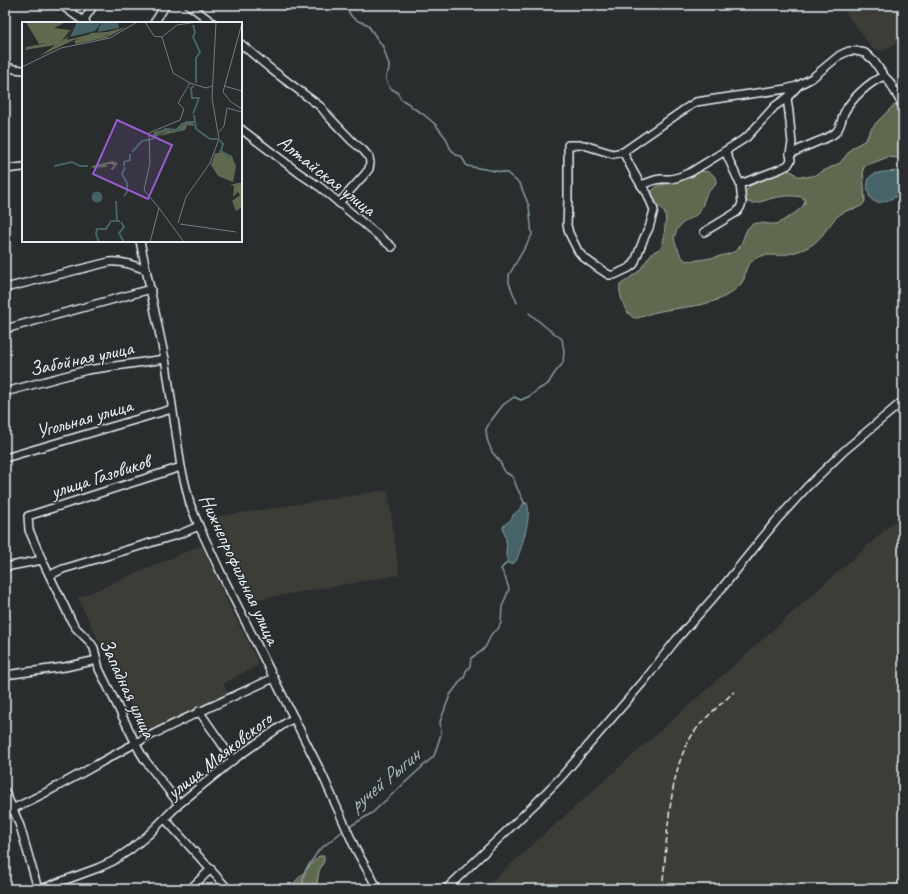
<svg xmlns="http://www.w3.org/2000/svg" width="908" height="894" viewBox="0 0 908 894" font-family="Caveat,sans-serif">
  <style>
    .built { fill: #3d3c38 }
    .green { fill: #5f6950; stroke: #a4ada4 }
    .water { fill: #456367; stroke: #869ca1 }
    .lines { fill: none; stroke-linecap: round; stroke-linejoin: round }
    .stream { stroke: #869ca1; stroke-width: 1.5 }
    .minor-casing { stroke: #e8f1f8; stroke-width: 10 }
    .minor { stroke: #2a2d2e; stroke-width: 7 }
    .rail { stroke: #e8f1f8; stroke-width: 1.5; stroke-dasharray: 6 3; stroke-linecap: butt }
    .labels { text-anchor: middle; stroke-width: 3; stroke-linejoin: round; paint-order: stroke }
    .street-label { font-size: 20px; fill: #e8f1f8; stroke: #2a2d2e }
    .water-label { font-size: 21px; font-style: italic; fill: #a7b8be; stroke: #2a2d2e }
    .inset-river { fill: none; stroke: #456367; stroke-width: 2 }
    .inset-road { fill: none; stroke: #767b7f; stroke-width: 1 }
    .view { fill: #965dcd; fill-opacity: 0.15; stroke: #965dcd; stroke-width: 2 }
    .inset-edge { fill: none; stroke: #e8f1f8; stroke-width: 2 }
  </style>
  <rect width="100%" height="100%" fill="#2a2d2e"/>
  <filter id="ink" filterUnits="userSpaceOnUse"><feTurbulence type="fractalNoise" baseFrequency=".025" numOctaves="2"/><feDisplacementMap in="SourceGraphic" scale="8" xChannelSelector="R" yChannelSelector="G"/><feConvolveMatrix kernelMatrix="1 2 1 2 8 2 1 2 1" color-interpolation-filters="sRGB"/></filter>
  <g filter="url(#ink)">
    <g class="built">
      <path d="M 840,5 L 903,5 L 903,38 L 884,51 L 873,49 Z"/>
      <path d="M 388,490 L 399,575 L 248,601 L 209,518 Z"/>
      <path d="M 903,514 L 903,889 L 483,889 Z"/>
      <path d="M 202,545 L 226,599 L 259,664 L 223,684 L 228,694 L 144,734 L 78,598 Z"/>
    </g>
    <g class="green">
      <path d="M 896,105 L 898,105 L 903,111 L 903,157 L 898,158 L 888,157 L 867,165 L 864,167 L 863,170 L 865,201 C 862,210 849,208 842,213 C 829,221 823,240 808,247 C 801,251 790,254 782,255 C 776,256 767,254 761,256 C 757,257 749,263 747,267 C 745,271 745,275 744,279 C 741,285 735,290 729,294 C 710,307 678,307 656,312 C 650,313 641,318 636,318 C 626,318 618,293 620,285 L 639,271 L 652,253 L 661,248 C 664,241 664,235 665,227 C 665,222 667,218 664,212 C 660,206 647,198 653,190 C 657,184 667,184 673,183 C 682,181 689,175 698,172 C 703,171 708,171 712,174 C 715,176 716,179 716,182 C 716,187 711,188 709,191 C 703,197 704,207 698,213 C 691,221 679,220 675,235 C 673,240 676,245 678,249 C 679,252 682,258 685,260 C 690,263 732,255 737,250 C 744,243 743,232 750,226 C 756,220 768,225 776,224 C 780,223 799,211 802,207 C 804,205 805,202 805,199 C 797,194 782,196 773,198 C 764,200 753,207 745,200 C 745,193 745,190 751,185 L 786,170 L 793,172 L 797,176 L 807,177 L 815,175 L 840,163 L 852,148 L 864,141 L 866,139 L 871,129 L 876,123 L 893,106 Z"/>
      <path d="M 319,856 L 324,856 L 324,861 L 319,871 L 316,889 L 291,889 L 293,884 Z"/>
    </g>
    <g class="water">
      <path d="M 899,171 L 903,172 L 903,194 C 896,196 883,204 876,202 C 867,201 865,180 871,176 C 878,171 891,172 899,171 Z"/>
      <path d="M 524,503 L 527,503 C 532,515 522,546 517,559 C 515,563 514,564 509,564 C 503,554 508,550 506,540 C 505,535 503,531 503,527 C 506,522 511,522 513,515 L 519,510 Z"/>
    </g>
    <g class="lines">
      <g class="stream">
        <path d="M 344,5 L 352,17 L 358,21 L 367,24 L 383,47 L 389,65 L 389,69 L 386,76 L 386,80 L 390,88 L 397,92 L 401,99 L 409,104 L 413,108 L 423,114 L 435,124 L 446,138 L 450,148 L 456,155 L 461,156 L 467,166 L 507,173 L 520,184 L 529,206 L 532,235 L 509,275 L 509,283 L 517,303"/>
        <path d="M 525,504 L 517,488 L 513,477 L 505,472 L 499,460 L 492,452 L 487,439 L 486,429 L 490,422 L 503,405 L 514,397 L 521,400 L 530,396 L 539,389 L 548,384 L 554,374 L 563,363 L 564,351 L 562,339 L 547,328 L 529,313"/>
        <path d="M 349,827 L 372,813 L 434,756 L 441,734 L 440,722 L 450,695 L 462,679 L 464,678 L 466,671 L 470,666 L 471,658 L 482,651 L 486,646 L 492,633 L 498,629 L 501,623 L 502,607 L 509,589 L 505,577 L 501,569 L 508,561"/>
        <path d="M 303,889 L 303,879 L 305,871 L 319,850 L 344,830"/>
      </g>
      <g class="minor-casing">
        <g id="minor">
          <path d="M 61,5 L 86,23"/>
          <path d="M 189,5 L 213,23"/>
          <path d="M 83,21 L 94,5"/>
          <path d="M 154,23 L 166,5"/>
          <path d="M 241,44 L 272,70 L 321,107 L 328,116 L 352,141 L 363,150 L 369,157 L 370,163 L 369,169 L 365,174 L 339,203"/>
          <path d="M 5,66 L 14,69 L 23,70"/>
          <path d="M 241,129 L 299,173 L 320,187 L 392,247"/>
          <path d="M 623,152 L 634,173 L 641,185 L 655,180 L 661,179 L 671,179 L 679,177 L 691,172 L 725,151 L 747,137 L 775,106 L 787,98 L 798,86"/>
          <path d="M 790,154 C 800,149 809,145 819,141 C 824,139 830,137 835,133 C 841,128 841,120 844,113 C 851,99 869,82 884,76"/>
          <path d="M 5,169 L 23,167"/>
          <path d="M 740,184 L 780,169 L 788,165 L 791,160 L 790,154 L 792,143 L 789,113 L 787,98"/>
          <path d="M 641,185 L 647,193 L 654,210 L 649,228 L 644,238 L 634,264 L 629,268 L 614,275 L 609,275 L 594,265 L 583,257 L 578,251 L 569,233 L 567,225 L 568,201 L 568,145 L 584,145 L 613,154 L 623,152 L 682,111 L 696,102 L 715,99 L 786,89 L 797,86 L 812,78 L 840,55 L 849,51 L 856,51 L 865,53 L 874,61 L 884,76 L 889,81 L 903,106"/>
          <path d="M 704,232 L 737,212 L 740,208 L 742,203 L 740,184 L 725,151"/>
          <path d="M 140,241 L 166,364 L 181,467 L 190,504 L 199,526 L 221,573 L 322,774 L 356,850 L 378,889"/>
          <path d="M 5,288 L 109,262 C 123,261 133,265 146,270"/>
          <path d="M 5,329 L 151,289"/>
          <path d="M 5,392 L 87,370 L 165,359"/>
          <path d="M 5,458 L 172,409"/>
          <path d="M 5,567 L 42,560"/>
          <path d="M 50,575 L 63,569 L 180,534 L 199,526"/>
          <path d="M 5,675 L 65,667 L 97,660"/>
          <path d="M 199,711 L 233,760"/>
          <path d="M 5,792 L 13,809 L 20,826 L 38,889"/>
          <path d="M 179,804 L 145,760 L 140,752 L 99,669 L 94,648 L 90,642 L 76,628 L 72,622 L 42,560 L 29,530 L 28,516 L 181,467"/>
          <path d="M 5,812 C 50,793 91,767 134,744 C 180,720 227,699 274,678"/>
          <path d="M 165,819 L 228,889"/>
          <path d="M 41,889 L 98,868 L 113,861 L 131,849 L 148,835 L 179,804 L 233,760 L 287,722 L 294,718"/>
          <path d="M 190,889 L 211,869"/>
          <path d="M 446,889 L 536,803 L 562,776 L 644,681 L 676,640 L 722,588 L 776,521 L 807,487 L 844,451 L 903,401"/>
        </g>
      </g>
      <use href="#minor" class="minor"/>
      <path class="rail" d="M 662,889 C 665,865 666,840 669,816 C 673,785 678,752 698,727 C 709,714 723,702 735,691"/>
    </g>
  </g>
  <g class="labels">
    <g class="street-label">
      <text transform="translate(327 175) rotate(38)" y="7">Алтайская улица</text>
      <text transform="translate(81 358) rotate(-12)" y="7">Забойная улица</text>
      <text transform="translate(84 418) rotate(-16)" y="7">Угольная улица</text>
      <text transform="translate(100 476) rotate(-18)" y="7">улица Газовиков</text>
      <text transform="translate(240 569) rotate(65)" y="7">Нижнепрофильная улица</text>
      <text transform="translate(128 688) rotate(65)" y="7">Западная улица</text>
      <text transform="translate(219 755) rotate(-38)" y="7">улица Маяковского</text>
    </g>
    <g class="water-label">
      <text transform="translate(384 780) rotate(-40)" y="7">ручей Рыгин</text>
    </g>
  </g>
  <g transform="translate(22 22)">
    <rect width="220" height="220" fill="#2a2d2e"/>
    <path d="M 4,0 L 44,0 L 32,6 L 48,8 L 40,19 L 46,15 L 53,0 L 45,18 L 69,12 L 67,11 L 85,10 L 104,5 L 88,14 L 81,13 L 88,15 L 54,22 L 52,19 L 57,17 L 52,18 L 18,34 L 33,23 L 3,28 L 4,25 L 25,21 L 17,22 ZM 170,99 L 172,104 L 165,103 L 163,108 L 137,114 L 147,108 L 130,116 L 132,110 L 148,106 L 148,109 L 153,108 L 160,101 ZM 198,128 L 210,134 L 212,140 L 214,144 L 211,160 L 196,154 L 189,143 L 193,131 L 197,131 ZM 90,139 L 96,141 L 91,148 L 88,147 L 92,144 L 89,142 L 83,143 L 86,145 L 70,146 L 70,144 ZM 216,161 L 220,161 L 220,185 L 214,189 L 210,179 L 218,173 L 216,170 L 211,175 L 212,164 L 208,163 Z" fill="#5f6950"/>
    <path d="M 55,0 L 80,0 L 73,9 L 48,15 ZM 81,0 L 96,0 L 97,6 L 76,10 L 77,5 ZM69.5 175a5.5 5.5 0 1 1 11 0a5.5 5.5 0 1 1-11 0Z" fill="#456367"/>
    <path class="inset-river" d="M 171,3 L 173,10 L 171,15 L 178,30 L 174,36 L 174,61M 171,92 L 177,76 L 170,76 L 169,66 L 172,64M 172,93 L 174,107 L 188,117 L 196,117M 198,118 L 201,122 L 199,129 L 208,136M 110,130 L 120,119 L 130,117 L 143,107 L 157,108 L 164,100 L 173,100M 32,144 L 50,140 L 58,144 L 66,144M 102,144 L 102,140 L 108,138 L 108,132M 102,174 L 105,170 L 105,161 L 100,152 L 103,145M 94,179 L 95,199M 99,200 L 102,205 L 97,211 L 102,220M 77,220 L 74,212 L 75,207 L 84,207 L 89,199 L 98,199"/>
    <path class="inset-road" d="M 123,0 L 132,14 L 140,15M 220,1 L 201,70 L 209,80 L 220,87M 140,15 L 151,51 L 168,61 L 184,66 L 190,64M 140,15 L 155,3 L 175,0M 0,45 L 39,26 L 88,16 L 115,0M 202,64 L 220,69M 197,110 L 202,104 L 205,86 L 220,90M 137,186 L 122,168 L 128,141 L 127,111 L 158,98 L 162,87 L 156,81 L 168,61M 156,201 L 164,175 L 188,141 L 197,117 L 190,76 L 194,0M 158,202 L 214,210M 128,220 L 137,186 L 162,220"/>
    <path class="view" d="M 95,98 L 150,123 L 126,177 L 71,152 Z"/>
    <rect width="220" height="220" class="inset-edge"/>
  </g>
  <rect width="908" height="894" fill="none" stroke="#2a2d2e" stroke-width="20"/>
  <rect x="10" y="10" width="888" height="874" fill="none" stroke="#e8f1f8" stroke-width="1.5" filter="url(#ink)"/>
</svg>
